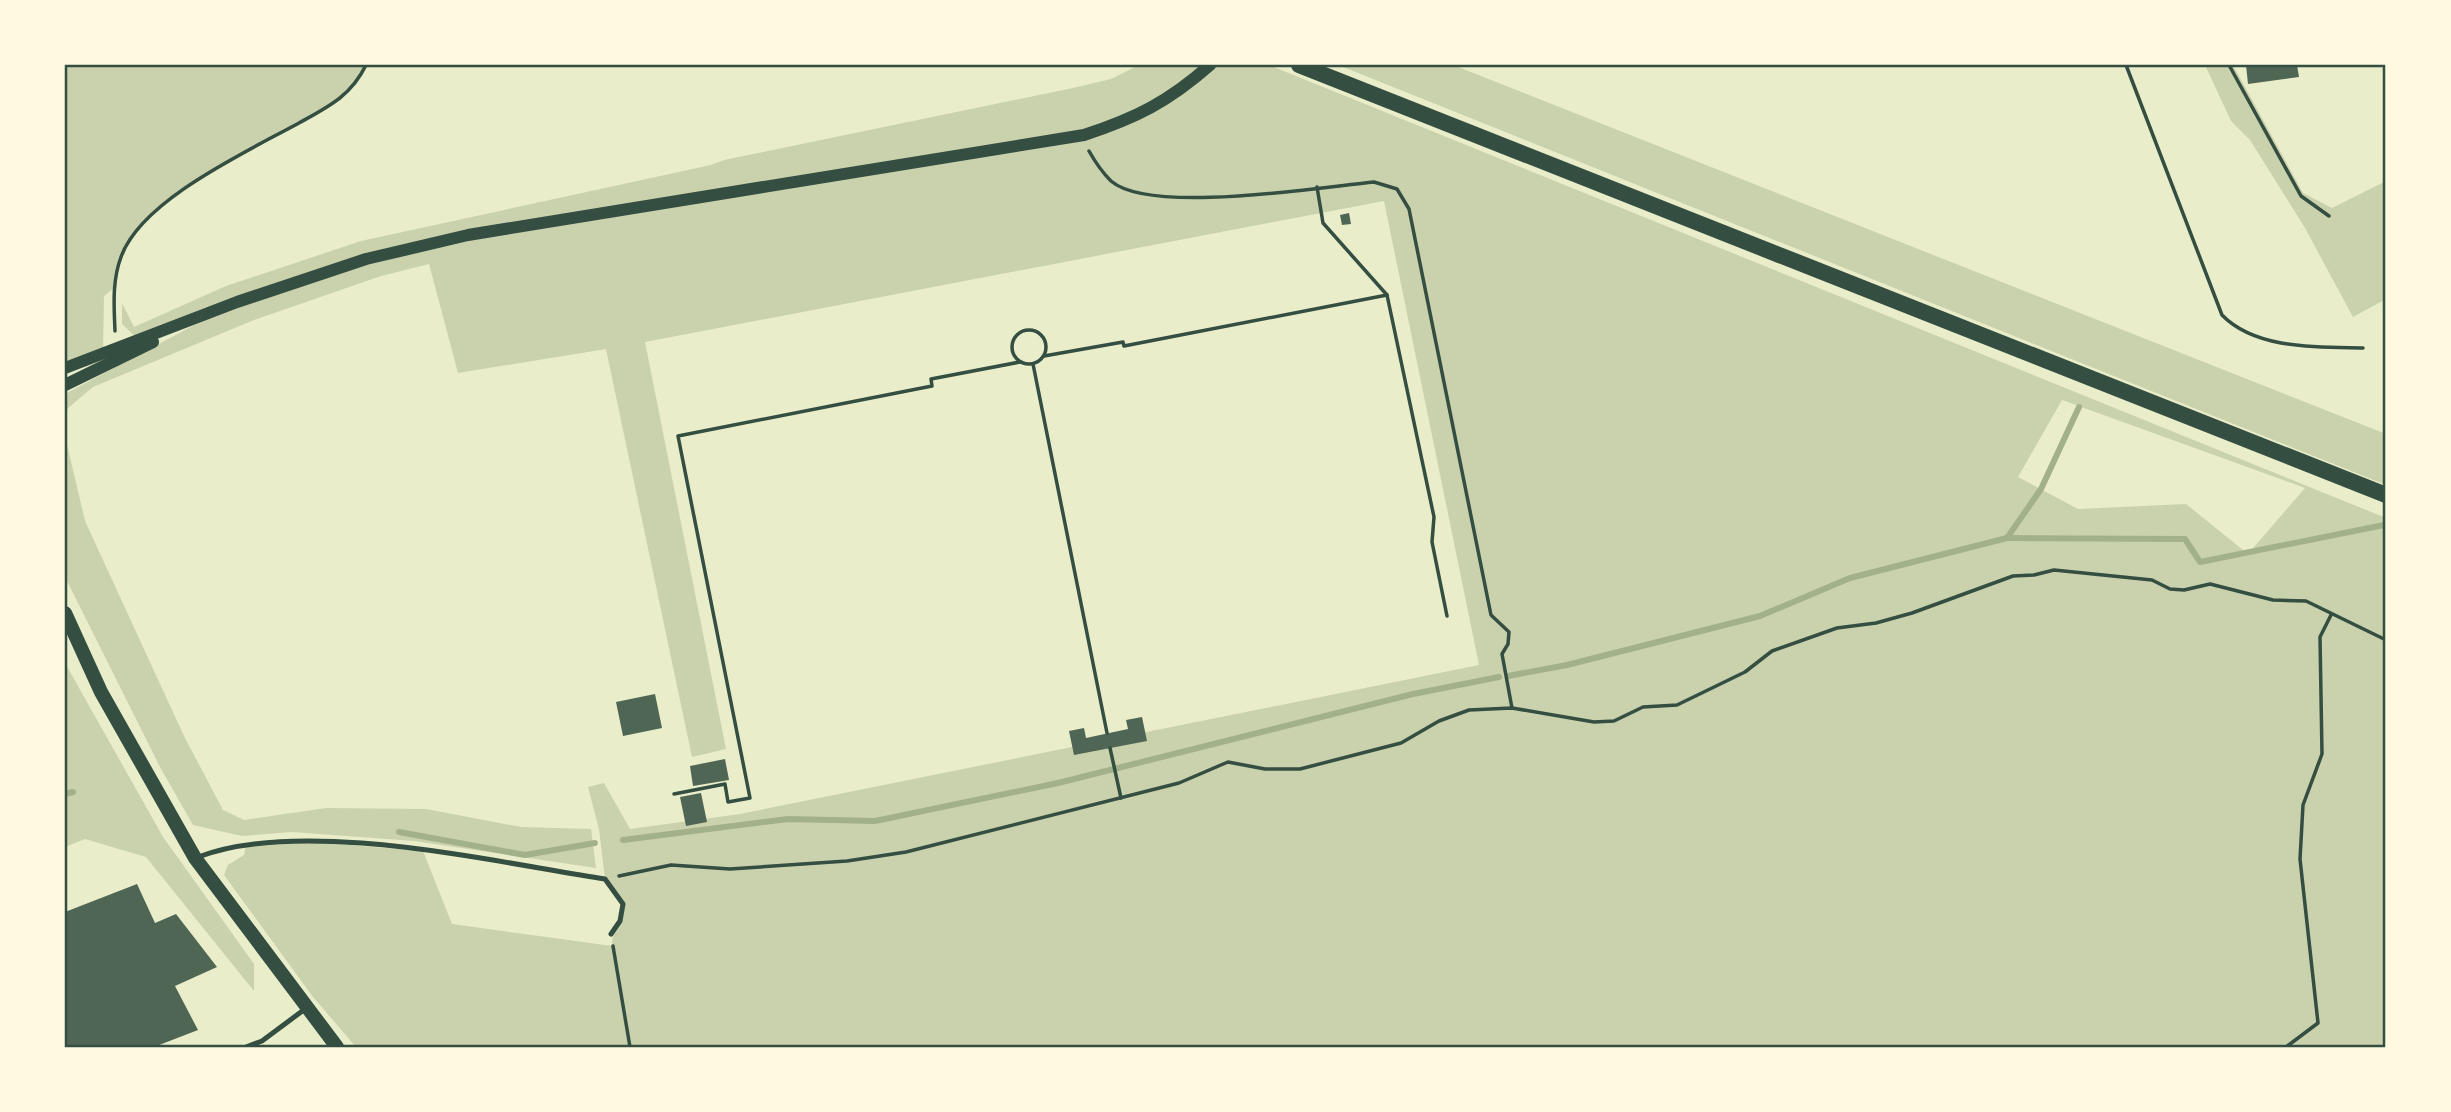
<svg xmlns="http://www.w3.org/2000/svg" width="2451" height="1112" viewBox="0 0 2451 1112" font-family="'DM Sans',sans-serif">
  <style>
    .green { fill: #cad2ad; fill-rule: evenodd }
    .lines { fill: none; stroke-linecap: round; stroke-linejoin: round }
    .stream { stroke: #a3b18a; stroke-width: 6 }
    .building { fill: #4f6655 }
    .path { stroke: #344e41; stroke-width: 3.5 }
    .service { stroke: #344e41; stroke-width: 5 }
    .tertiary { stroke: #344e41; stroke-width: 12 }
    .secondary { stroke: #344e41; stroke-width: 14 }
    .primary { stroke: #344e41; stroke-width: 16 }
    .neatline { fill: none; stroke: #344e41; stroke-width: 2.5 }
  </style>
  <rect width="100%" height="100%" fill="#e9edc9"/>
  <g class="green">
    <path d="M 65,65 L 366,65 L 359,80 L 341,100 L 208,173 L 146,219 L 122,255 L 114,288 L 104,296 L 103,353 L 65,364 Z"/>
    <path d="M 1139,65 L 1269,65 L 2386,518 L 2386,1047 L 356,1047 L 313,997 L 224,875 L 228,865 L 244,855 L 246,845 L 300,841 L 423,851 L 452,924 L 612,946 C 612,931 620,920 623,904 L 605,879 L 599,829 L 588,787 L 604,783 L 630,829 L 740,814 L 1479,665 L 1384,201 L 645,342 L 726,749 L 692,757 L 606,349 L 458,373 L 429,264 L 381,276 L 254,320 L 93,387 L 68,408 L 65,423 L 65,394 L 230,306 L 139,340 L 122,324 L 122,303 L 134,327 L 226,286 L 361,241 L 711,165 L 724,160 L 1073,88 L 1111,79 ZM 2062,400 L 2305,488 L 2248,554 L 2186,504 L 2078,509 L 2018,477 Z"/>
    <path d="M 1338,65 L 1453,65 L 2386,434 L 2386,485 Z"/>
    <path d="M 2205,65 L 2233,65 L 2303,193 L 2332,208 L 2386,181 L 2386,299 L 2353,317 L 2305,228 L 2250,140 L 2231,121 Z"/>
    <path d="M 65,436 L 85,521 L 184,736 L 223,810 L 244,820 L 326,808 L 426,809 L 521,827 L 591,829 L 596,868 L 414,841 L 292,832 L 242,836 L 193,825 L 160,767 L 65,577 Z"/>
    <path d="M 65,663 L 163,837 L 254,964 L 254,991 L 146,857 L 85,839 L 65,847 Z"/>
  </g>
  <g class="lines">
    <g class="stream">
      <path d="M 2007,538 L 2185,539 L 2200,562 L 2384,525"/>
      <path d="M 1508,676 L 1567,665 L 1760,616 L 1850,578 L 2007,538 L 2041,489 L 2079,407"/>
      <path d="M 65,794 L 73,792"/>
      <path d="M 399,832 L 525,855 L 595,843"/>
      <path d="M 623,840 L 788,819 L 875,821 L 1058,783 L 1413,694 L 1499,677"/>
    </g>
  </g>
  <g class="building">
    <path d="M 2246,65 L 2297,65 L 2299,77 L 2248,84 Z"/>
    <path d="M 1349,213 L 1351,224 L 1342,225 L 1340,215 Z"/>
    <path d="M 655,694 L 662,728 L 623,736 L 616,702 Z"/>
    <path d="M 1142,717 L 1147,741 L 1074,755 L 1069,731 L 1084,728 L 1086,738 L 1128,729 L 1126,720 Z"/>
    <path d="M 725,759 L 729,780 L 693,786 L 690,766 Z"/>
    <path d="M 701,793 L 707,822 L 686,826 L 680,797 Z"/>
    <path d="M 137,884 L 155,923 L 176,914 L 217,967 L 175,986 L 198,1030 L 154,1047 L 65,1047 L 65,912 Z"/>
  </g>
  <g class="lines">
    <g class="path">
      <path d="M 2126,65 L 2222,315 C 2256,350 2319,347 2363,348"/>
      <path d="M 2229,65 L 2301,196 L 2329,216"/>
      <path d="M 1089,151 C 1094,160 1103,173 1111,181 C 1150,215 1320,187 1374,182 L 1397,189 L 1409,209 L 1491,615 L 1509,632 L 1508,644 L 1502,654 L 1512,708"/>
      <path d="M 1387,295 L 1434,517 L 1432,542 L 1447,616"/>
      <circle cx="1029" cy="347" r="17"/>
      <path d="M 115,331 C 114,306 112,281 121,257 C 141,200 248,151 299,123 C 328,107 351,96 366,65"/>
      <path d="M 1044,356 L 1123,342 L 1124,346 L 1387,295 L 1323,223 L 1317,187"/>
      <path d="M 1033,364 L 1107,733"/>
      <path d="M 1110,748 L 1121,798"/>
      <path d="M 674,794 L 725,784 L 728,802 L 750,798 L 678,436 L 932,386 L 931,379 L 1020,362"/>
      <path d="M 619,876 L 671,865 L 730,869 L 847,861 L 906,852 L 1179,783 L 1228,762 L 1265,769 L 1300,769 L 1401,743 L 1439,721 L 1469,710 L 1512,708 L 1594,722 L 1614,721 L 1643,707 L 1677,705 L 1745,672 L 1772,651 L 1837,628 L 1876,623 L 1912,613 L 2013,576 L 2034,575 L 2054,570 L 2152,580 L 2170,589 L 2184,590 L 2210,584 L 2273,600 L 2306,601 L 2386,640"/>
      <path d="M 613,946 L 630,1047"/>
      <path d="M 2286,1047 L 2318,1023 L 2300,859 L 2303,805 L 2322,754 L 2320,637 L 2331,615"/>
    </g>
    <g class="service">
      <path d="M 198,857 C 302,817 494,862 605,879 L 623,904 L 620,921 L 611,934"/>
      <path d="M 246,1047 L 262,1041 L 305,1009"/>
    </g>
    <g class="tertiary">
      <path d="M 65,368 L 237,302 L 366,259 L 468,235 L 1084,135 C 1136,118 1168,102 1210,65"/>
      <path d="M 65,385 L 153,342"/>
    </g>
    <path class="secondary" d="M 65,613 L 101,692 L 195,858 L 337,1047"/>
    <path class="primary" d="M 1299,65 L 2386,495"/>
  </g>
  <rect width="2451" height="1112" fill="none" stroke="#fefae0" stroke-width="133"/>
  <rect x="66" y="66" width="2318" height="980" class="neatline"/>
</svg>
